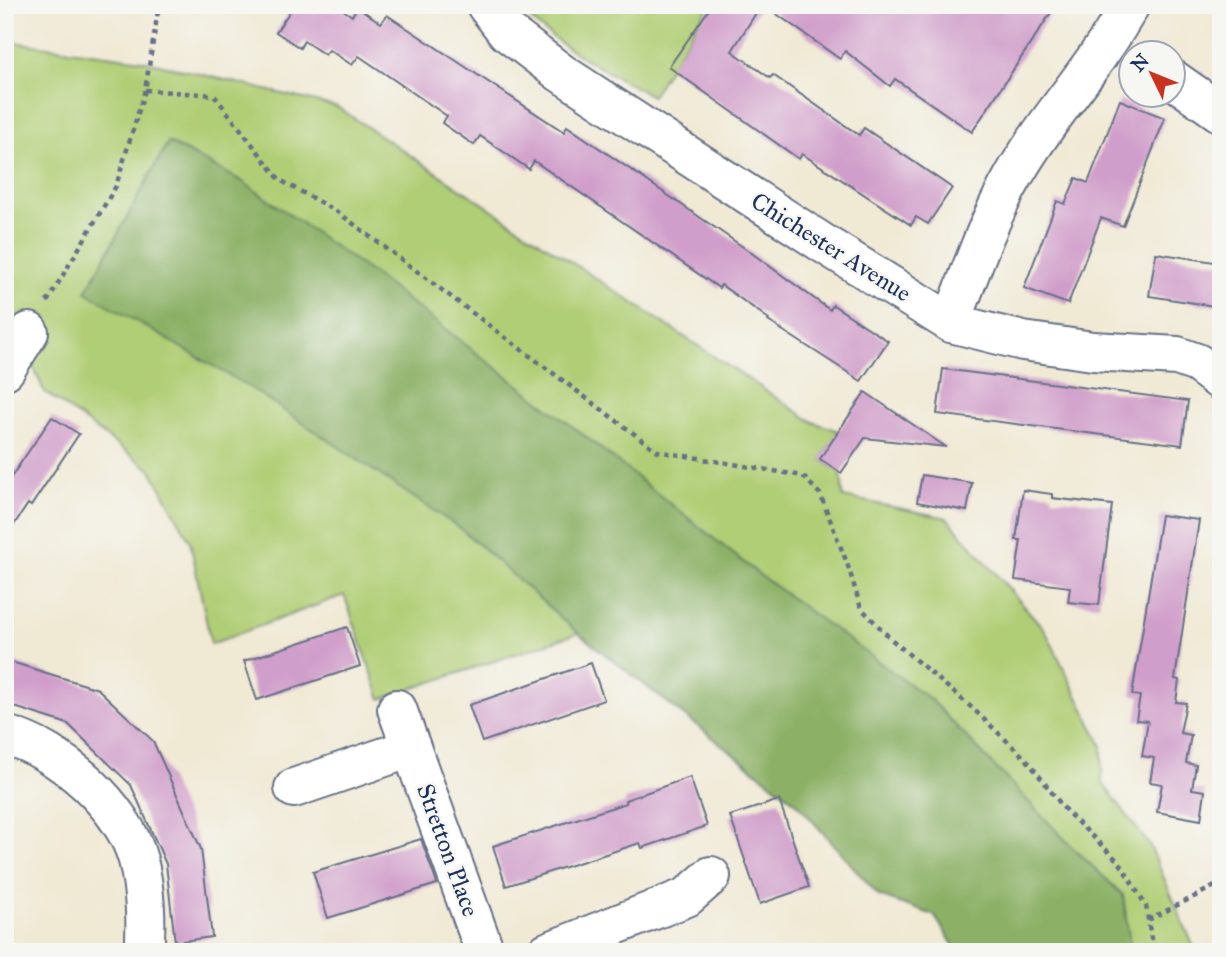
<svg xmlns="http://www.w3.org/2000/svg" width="1226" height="957" viewBox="0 0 1226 957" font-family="'IM FELL Great Primer',serif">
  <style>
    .green { fill: #b0ce75; stroke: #667e6a; stroke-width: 2 }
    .forest { fill: #8cb166; stroke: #547062; stroke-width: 2 }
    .building { fill: #d09eca }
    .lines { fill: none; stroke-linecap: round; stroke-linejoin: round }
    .minor-casing { stroke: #667087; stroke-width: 42 }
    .path { stroke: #667087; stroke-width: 4.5; stroke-dasharray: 5 5; stroke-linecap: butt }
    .minor { stroke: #fff; stroke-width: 38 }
    .labels { text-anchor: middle; stroke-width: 5; stroke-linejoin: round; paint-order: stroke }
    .street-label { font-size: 24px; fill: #1b2f5e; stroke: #f6f6f2 }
  </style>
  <rect width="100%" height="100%" fill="#f6f6f2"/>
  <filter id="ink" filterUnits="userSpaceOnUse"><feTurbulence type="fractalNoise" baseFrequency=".0143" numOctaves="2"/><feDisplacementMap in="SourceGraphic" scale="14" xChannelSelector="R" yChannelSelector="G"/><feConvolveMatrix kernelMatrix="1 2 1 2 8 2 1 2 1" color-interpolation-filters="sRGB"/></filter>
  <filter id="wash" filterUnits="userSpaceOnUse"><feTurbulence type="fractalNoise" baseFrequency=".00686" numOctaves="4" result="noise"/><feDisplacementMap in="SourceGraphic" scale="28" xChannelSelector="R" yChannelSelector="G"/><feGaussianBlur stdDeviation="1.57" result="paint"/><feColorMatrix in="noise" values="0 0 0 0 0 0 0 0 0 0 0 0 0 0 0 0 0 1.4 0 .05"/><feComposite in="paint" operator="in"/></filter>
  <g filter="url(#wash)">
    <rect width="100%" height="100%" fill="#f0e9d4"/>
    <g class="green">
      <path d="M 515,5 L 709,5 L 652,96 C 603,70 555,45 515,5 Z"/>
      <path d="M 5,41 L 142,60 L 337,107 L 813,422 L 839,431 L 821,459 L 841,473 L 843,497 L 947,518 L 1045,630 L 1102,746 L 1102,782 L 1150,846 L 1196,952 L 958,952 L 934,915 L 879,896 L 797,803 L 578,633 L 381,699 L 344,595 L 211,644 L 190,541 L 151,470 L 44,391 L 10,313 L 5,310 Z"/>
    </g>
    <path class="forest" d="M 168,142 L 242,181 L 372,273 L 585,436 L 761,576 L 931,700 L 1071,846 L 1123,895 L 1131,952 L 958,952 L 934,915 L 879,896 L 797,803 L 578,633 L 461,529 L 249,387 L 86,292 Z"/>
    <g id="blocks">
      <g class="building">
        <path d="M 294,5 L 336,5 L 352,16 L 357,7 L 381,23 L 387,15 L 564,132 L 567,126 L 746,249 L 830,310 L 833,305 L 888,341 L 861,381 L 768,321 L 769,319 L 721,285 L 719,288 L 534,161 L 529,169 L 480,136 L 474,145 L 442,123 L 447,116 L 359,56 L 352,65 L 329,50 L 325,55 L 304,41 L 300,48 L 276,32 Z"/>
        <path d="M 712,5 L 761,5 L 732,51 L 770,78 L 773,75 L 859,135 L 864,128 L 952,188 L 928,224 L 916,217 L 911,225 L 802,154 L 799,159 L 669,67 Z"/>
        <path d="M 764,5 L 1056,5 L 972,132 L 895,79 L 890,86 L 845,51 L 840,59 Z"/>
        <path d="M 1120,100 L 1165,118 L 1123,226 L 1101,218 L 1068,304 L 1024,288 L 1057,201 L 1065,204 L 1076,178 L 1088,183 Z"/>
        <path d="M 1156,253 L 1221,263 L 1221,307 L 1149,296 Z"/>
        <path d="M 943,369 L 1188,401 L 1182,445 L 937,414 Z"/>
        <path d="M 865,392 L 946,447 L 865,438 L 841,473 L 820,459 Z"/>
        <path d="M 52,417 L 79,434 L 31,506 L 28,504 L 5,538 L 5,486 Z"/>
        <path d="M 922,475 L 972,483 L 967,511 L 917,502 Z"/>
        <path d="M 1023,490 L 1052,494 L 1052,498 L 1112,505 L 1099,605 L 1068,602 L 1070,587 L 1015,580 L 1021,540 L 1016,540 Z"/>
        <path d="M 1161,515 L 1199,520 L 1175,679 L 1179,680 L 1176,702 L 1186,703 L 1180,733 L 1191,735 L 1186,763 L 1196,765 L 1192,789 L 1205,791 L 1201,820 L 1157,812 L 1162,784 L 1150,782 L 1154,758 L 1142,756 L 1148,721 L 1136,720 L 1140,696 L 1132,695 Z"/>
        <path d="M 347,627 L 360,666 L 257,700 L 244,661 Z"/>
        <path d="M 5,660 L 98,689 L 153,741 L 201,849 L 212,937 L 175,942 L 166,864 L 131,785 L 68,724 L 5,704 Z"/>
        <path d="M 591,663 L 604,700 L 482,742 L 469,705 Z"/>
        <path d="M 690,777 L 707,826 L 642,848 L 640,843 L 506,886 L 493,846 L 626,803 L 625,800 Z"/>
        <path d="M 779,800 L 809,887 L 760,904 L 730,816 Z"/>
        <path d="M 421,839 L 437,884 L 328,918 L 313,872 Z"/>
      </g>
    </g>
  </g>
  <g filter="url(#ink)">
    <use href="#blocks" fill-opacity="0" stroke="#667087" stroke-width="2"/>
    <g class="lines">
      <g class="minor-casing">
        <g id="minor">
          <path d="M 486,5 L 507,32 L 561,73 L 821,242 L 951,323 L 1023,341 L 1093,351 L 1177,356 L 1197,363 L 1221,381"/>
          <path d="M 1174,80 L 1221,113"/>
          <path d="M 951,323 C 970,274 986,225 1012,179 C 1046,118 1096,67 1130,5"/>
          <path d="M 5,370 L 29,332"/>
          <path d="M 397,709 L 485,952"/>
          <path d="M 5,735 C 59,749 124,806 138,860 C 145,888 147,923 144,952"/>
          <path d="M 294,788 L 411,748"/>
          <path d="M 547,952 L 687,897 L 711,876"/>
        </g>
      </g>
      <g class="path">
        <path d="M 145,90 L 214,95 L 280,180 L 339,213 L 657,451 L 803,476 L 820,494 L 847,563 L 861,608 L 891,639 L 971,707 L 1027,760 L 1066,811 L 1120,863 L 1146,906 L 1153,952"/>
        <path d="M 47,302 L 116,186 L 145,90 L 159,5"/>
        <path d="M 1148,920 L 1221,883"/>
      </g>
      <use href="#minor" class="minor"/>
    </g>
  </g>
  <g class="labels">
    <g class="street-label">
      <text transform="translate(831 247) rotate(32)" y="8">Chichester Avenue</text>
      <text transform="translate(448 850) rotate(70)" y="8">Stretton Place</text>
    </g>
  </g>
  <rect width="1226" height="957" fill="none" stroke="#f6f6f2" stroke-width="28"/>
  <g transform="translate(1152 74) rotate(313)"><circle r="33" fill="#f6f6f2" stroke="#9ea6b7" stroke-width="2"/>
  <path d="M0-5L12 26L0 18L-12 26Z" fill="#c8321e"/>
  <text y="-10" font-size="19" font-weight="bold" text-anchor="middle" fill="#1b2f5e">N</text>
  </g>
</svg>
